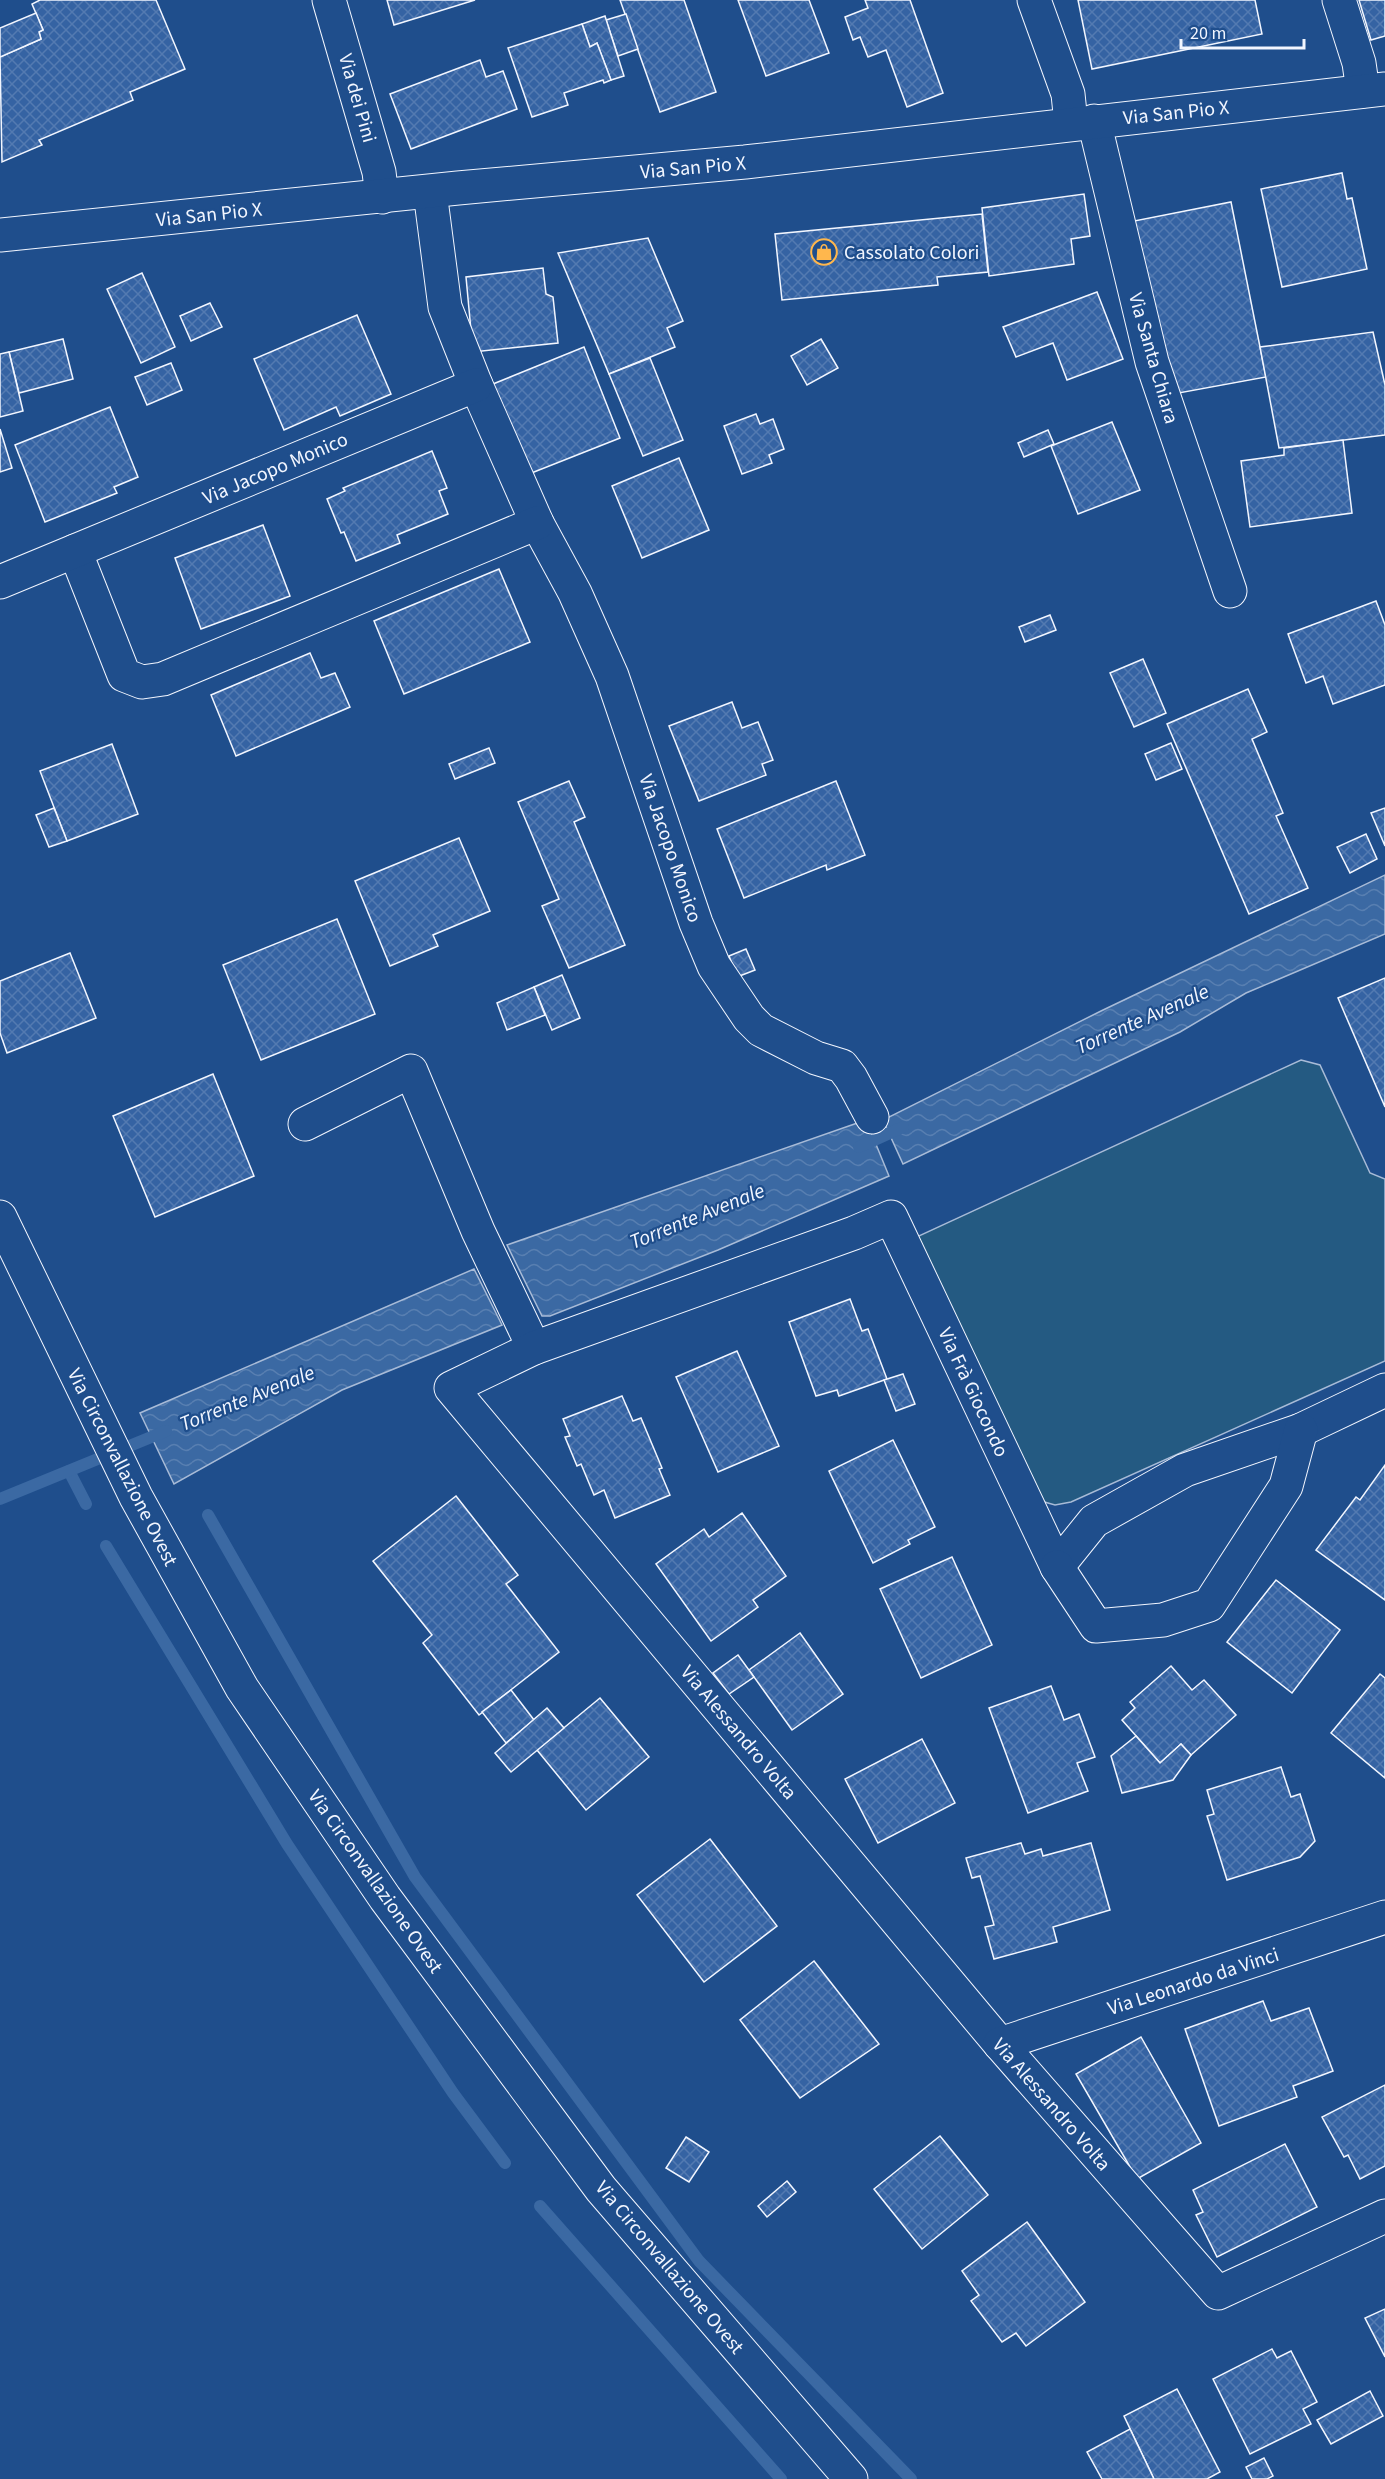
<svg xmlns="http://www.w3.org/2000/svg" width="1385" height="2479" viewBox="0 0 1385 2479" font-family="'Source Sans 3',sans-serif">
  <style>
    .pitch { fill: #245a82; stroke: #a8bbd7; stroke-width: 1.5 }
    .water { fill: url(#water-waves); stroke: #a8bbd7; stroke-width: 1.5 }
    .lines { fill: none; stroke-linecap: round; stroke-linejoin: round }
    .stream { stroke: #3b69a3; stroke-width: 12 }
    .building { fill: url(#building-cross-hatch); stroke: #f2f6ff; stroke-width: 1.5 }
    .street-casing { stroke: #f2f6ff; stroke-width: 35 }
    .secondary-casing { stroke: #f2f6ff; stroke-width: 35 }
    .primary-casing { stroke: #f2f6ff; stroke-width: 35 }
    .street { stroke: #1f4e8c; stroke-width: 33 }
    .secondary { stroke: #1f4e8c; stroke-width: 33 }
    .primary { stroke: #1f4e8c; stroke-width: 33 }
    .labels { text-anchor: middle; stroke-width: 4.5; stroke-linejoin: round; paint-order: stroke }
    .street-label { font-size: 20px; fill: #f2f6ff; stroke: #1f4e8c }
    .poi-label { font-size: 20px; fill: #f2f6ff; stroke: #1f4e8c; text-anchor: start }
    .water-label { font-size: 21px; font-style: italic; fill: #f2f6ff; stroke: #1f4e8c }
  </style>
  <defs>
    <pattern id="water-waves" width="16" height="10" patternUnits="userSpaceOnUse" patternTransform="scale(1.5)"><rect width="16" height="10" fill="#3b69a3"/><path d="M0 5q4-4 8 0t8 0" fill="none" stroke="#587fb1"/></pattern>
    <pattern id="building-cross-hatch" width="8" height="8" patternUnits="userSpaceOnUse" patternTransform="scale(1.5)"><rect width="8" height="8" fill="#3563a3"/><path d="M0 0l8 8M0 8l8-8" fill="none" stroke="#537ab1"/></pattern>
  </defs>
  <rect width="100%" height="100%" fill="#1f4e8c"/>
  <path class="pitch" d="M 1301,1060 L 1320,1065 L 1370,1173 L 1385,1179 L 1385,1361 L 1071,1502 L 1055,1505 L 1034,1499 L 910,1240 Z"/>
  <g class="water">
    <path d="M 1385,875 L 1385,934 L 1246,993 L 1180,1032 L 903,1164 L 883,1120 L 1101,1011 Z"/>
    <path d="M 866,1120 L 889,1176 L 718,1250 L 550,1316 L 542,1316 L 507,1245 Z"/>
    <path d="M 474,1269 L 502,1325 L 342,1390 L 174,1484 L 140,1413 Z"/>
  </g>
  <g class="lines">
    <g class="stream">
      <path d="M 859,1147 L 903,1127"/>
      <path d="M 69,1471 L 86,1504"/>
      <path d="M 0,1499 L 166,1431"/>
      <path d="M 208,1515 L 415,1877 L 699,2261 L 911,2479"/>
      <path d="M 106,1546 L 287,1844 L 453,2093 L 505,2163"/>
      <path d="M 540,2206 L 781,2479"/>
    </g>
  </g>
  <g class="building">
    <path d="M 40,0 L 156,0 L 185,69 L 130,92 L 133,100 L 39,140 L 42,145 L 2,162 L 0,57 L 41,39 L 39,32 L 43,30 L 32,4 Z"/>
    <path d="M 387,0 L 475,0 L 394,25 Z"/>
    <path d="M 620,0 L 684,0 L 716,92 L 660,112 Z"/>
    <path d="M 738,0 L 809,0 L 829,53 L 766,76 Z"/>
    <path d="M 865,0 L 910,0 L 943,93 L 907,107 L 886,50 L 868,57 L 860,37 L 853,40 L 845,17 L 868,8 Z"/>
    <path d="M 1078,0 L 1255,0 L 1262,34 L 1092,69 Z"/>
    <path d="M 1359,0 L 1385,0 L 1385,36 L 1371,40 Z"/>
    <path d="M 36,13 L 43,30 L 39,32 L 41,39 L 0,57 L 0,28 Z"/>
    <path d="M 626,14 L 638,49 L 618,56 L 606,20 Z"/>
    <path d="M 605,16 L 624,76 L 611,80 L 597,43 L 590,47 L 582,24 Z"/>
    <path d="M 582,24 L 590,47 L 597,43 L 611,80 L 604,83 L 603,80 L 564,93 L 568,105 L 532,117 L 508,48 Z"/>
    <path d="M 480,60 L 486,77 L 503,71 L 517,109 L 411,149 L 390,94 Z"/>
    <path d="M 1342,173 L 1347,199 L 1352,198 L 1367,269 L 1282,287 L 1261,189 Z"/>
    <path d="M 1084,194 L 1090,236 L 1071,239 L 1074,264 L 989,276 L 982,208 Z"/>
    <path d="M 1231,202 L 1266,377 L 1168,395 L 1134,221 Z"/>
    <path d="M 982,214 L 988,272 L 937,277 L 938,285 L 782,300 L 775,234 Z"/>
    <path d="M 648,238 L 683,321 L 667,328 L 675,347 L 609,374 L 558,253 Z"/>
    <path d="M 543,268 L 546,294 L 553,297 L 558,343 L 473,352 L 466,277 Z"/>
    <path d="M 142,273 L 175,347 L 141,363 L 107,289 Z"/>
    <path d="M 1097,292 L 1123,359 L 1067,380 L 1053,343 L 1016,357 L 1003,327 Z"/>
    <path d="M 210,303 L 222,327 L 191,341 L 180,316 Z"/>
    <path d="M 357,315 L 391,394 L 340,416 L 336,407 L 284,430 L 254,359 Z"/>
    <path d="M 1373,332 L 1385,385 L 1385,435 L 1279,448 L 1260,347 Z"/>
    <path d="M 63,339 L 73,379 L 19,393 L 9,352 Z"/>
    <path d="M 821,339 L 838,368 L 807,385 L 791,356 Z"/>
    <path d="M 584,347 L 620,438 L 529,474 L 493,384 Z"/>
    <path d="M 9,352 L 23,411 L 0,417 L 0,354 Z"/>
    <path d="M 650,358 L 683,440 L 643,456 L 609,374 Z"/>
    <path d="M 171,363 L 182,390 L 147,405 L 135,377 Z"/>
    <path d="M 110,407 L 138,477 L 114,487 L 117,493 L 45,522 L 15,445 Z"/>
    <path d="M 756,414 L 760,424 L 773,419 L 784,449 L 769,455 L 772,463 L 742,474 L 724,426 Z"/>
    <path d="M 1112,422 L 1140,490 L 1078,514 L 1051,446 Z"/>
    <path d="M 0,429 L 12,468 L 0,472 Z"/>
    <path d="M 1048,430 L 1054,444 L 1024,457 L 1018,443 Z"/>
    <path d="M 1343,440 L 1352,513 L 1250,527 L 1241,461 L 1284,455 L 1284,448 Z"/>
    <path d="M 432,451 L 447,488 L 439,491 L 448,514 L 397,535 L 400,543 L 356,561 L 344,532 L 341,533 L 327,499 L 345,491 L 343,488 Z"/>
    <path d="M 679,458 L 709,530 L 642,558 L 612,486 Z"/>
    <path d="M 263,525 L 290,596 L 201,629 L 175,558 Z"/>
    <path d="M 499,569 L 530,642 L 404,694 L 374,621 Z"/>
    <path d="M 1376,601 L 1385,625 L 1385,685 L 1333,704 L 1323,676 L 1306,683 L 1288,634 Z"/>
    <path d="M 1050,615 L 1056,630 L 1025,642 L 1019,627 Z"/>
    <path d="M 310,653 L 321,678 L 335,673 L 350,707 L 236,756 L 211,695 Z"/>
    <path d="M 1143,659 L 1166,713 L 1134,727 L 1110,673 Z"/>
    <path d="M 1248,689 L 1267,732 L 1252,739 L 1283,813 L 1276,816 L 1308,888 L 1249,914 L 1167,724 Z"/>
    <path d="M 732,702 L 742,728 L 758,722 L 773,760 L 762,764 L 766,775 L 699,801 L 669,726 Z"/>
    <path d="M 1171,743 L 1182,769 L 1156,780 L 1145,754 Z"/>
    <path d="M 112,744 L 138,814 L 67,841 L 40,771 Z"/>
    <path d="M 489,748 L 495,763 L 455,779 L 449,764 Z"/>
    <path d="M 569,781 L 585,817 L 574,822 L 625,945 L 569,968 L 542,906 L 559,899 L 518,802 Z"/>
    <path d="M 836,781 L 865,855 L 827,870 L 826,865 L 744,898 L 717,829 Z"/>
    <path d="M 54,808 L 67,841 L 49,847 L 36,815 Z"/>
    <path d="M 1385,808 L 1385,846 L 1371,813 Z"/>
    <path d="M 1366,834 L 1377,859 L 1350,873 L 1337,847 Z"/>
    <path d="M 459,838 L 490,911 L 433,935 L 438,946 L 390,966 L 355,881 Z"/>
    <path d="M 337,919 L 375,1014 L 261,1060 L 223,965 Z"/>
    <path d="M 746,949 L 755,970 L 737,977 L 729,956 Z"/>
    <path d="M 70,953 L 96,1018 L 7,1053 L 0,1033 L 0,981 Z"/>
    <path d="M 562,975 L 580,1018 L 552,1030 L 534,987 Z"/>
    <path d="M 1385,978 L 1385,1107 L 1338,998 Z"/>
    <path d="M 534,987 L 545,1015 L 507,1030 L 497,1003 Z"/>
    <path d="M 213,1074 L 254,1176 L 155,1217 L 113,1116 Z"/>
    <path d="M 850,1299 L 862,1331 L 868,1329 L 887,1379 L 839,1396 L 837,1390 L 816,1396 L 789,1322 Z"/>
    <path d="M 737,1351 L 779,1446 L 718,1472 L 676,1377 Z"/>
    <path d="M 903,1374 L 915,1404 L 896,1411 L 884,1380 Z"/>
    <path d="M 622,1396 L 633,1421 L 641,1418 L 662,1468 L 659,1469 L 670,1495 L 615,1518 L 604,1490 L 594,1495 L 581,1464 L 577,1466 L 565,1437 L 570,1436 L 563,1419 Z"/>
    <path d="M 893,1440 L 935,1527 L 908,1540 L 910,1544 L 873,1563 L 829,1471 Z"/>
    <path d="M 1385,1465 L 1385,1600 L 1316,1550 L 1356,1497 L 1360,1500 Z"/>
    <path d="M 456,1496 L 518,1575 L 506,1584 L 559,1652 L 479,1715 L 423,1643 L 432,1635 L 373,1561 Z"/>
    <path d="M 742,1513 L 786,1576 L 753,1600 L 758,1607 L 711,1641 L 656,1564 L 704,1529 L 709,1537 Z"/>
    <path d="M 952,1557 L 992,1645 L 921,1678 L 880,1589 Z"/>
    <path d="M 1276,1580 L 1340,1630 L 1292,1693 L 1227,1642 Z"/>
    <path d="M 800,1633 L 843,1694 L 792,1730 L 749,1670 Z"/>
    <path d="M 738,1655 L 754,1677 L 729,1694 L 713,1673 Z"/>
    <path d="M 1171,1666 L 1192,1690 L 1204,1680 L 1236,1715 L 1191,1755 L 1181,1744 L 1160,1763 L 1122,1720 L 1135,1708 L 1130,1702 Z"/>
    <path d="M 1380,1674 L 1385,1678 L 1385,1778 L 1331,1733 Z"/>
    <path d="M 1051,1686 L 1064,1720 L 1079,1714 L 1095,1757 L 1077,1763 L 1088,1791 L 1028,1813 L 989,1708 Z"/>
    <path d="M 511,1690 L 534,1720 L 506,1743 L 482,1712 Z"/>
    <path d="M 600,1698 L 649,1757 L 586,1810 L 537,1750 Z"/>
    <path d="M 547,1708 L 564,1728 L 511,1772 L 495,1753 Z"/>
    <path d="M 1136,1736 L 1160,1763 L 1181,1744 L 1191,1755 L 1173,1780 L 1122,1793 L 1111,1756 Z"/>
    <path d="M 922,1739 L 955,1803 L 878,1843 L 845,1779 Z"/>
    <path d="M 1281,1767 L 1291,1797 L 1300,1794 L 1315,1841 L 1300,1857 L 1227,1880 L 1207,1816 L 1214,1814 L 1207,1790 Z"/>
    <path d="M 710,1839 L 777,1926 L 704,1982 L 637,1895 Z"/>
    <path d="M 1021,1843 L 1025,1854 L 1041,1849 L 1043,1856 L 1091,1843 L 1110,1910 L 1053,1927 L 1057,1942 L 994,1959 L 985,1927 L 994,1925 L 980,1876 L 972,1878 L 966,1858 Z"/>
    <path d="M 814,1961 L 879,2044 L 800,2098 L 740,2020 Z"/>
    <path d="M 1263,2001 L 1271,2021 L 1309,2008 L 1333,2071 L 1293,2086 L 1297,2097 L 1219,2126 L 1185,2029 Z"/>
    <path d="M 1141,2037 L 1201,2143 L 1137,2179 L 1076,2074 Z"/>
    <path d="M 1385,2085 L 1385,2166 L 1360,2179 L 1348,2155 L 1344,2157 L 1322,2117 Z"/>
    <path d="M 940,2136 L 988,2195 L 922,2249 L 874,2189 Z"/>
    <path d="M 686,2137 L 709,2152 L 689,2182 L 666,2168 Z"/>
    <path d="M 1285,2144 L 1317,2207 L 1217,2257 L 1196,2215 L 1203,2212 L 1193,2190 Z"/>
    <path d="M 787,2181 L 796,2192 L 767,2217 L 758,2206 Z"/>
    <path d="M 1027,2222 L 1085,2302 L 1026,2346 L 1016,2333 L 1002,2342 L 971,2301 L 979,2295 L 962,2271 Z"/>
    <path d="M 1385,2309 L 1385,2357 L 1365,2318 Z"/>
    <path d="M 1272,2349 L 1277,2358 L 1291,2351 L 1317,2402 L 1303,2409 L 1311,2424 L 1250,2454 L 1213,2379 Z"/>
    <path d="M 1177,2389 L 1220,2472 L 1207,2479 L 1154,2479 L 1124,2416 Z"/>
    <path d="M 1370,2391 L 1383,2416 L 1331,2444 L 1317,2420 Z"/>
    <path d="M 1130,2429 L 1154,2479 L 1102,2479 L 1087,2452 Z"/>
    <path d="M 1264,2458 L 1273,2476 L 1267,2479 L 1252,2479 L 1246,2467 Z"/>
  </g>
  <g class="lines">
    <g class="street-casing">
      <g id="street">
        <path d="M 329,0 L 379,172 L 382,197"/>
        <path d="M 1034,0 L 1068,94 L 1071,123"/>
        <path d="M 1339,0 L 1359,63 L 1363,91"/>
        <path d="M 1094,121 L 1152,362 L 1230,591"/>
        <path d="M 430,192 L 445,307 L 476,385 L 537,523 L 575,593 L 612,676 L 696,923 L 714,966 L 749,1018 L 761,1030 L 816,1058 L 842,1066 L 851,1078 L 872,1117"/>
        <path d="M 75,551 L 124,675 L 142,682 L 163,679 L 537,523"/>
        <path d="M 0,582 L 476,385"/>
        <path d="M 305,1124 L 411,1071 L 478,1231 L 534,1348"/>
        <path d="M 1385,1390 L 1301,1430 L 1185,1470 L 1094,1521 L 1057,1567 L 891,1217 L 854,1233 L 534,1348 L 451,1388 L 1000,2044 L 1218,2293 L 1385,2216"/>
        <path d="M 1057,1567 L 1096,1626 L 1163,1620 L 1209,1605 L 1286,1486 L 1301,1430"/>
        <path d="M 1000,2044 L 1385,1917"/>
      </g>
    </g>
    <g class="secondary-casing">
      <path id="secondary" d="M 0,235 L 458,188 L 745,162 L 1385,89"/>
    </g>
    <g class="primary-casing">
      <path id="primary" d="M 0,1217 L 136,1497 L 242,1688 L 385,1898 L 601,2189 L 851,2479"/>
    </g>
    <use href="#street" class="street"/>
    <use href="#secondary" class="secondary"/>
    <use href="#primary" class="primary"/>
  </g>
  <defs>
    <g id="shop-ring" transform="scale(1.35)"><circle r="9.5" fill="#1f4e8c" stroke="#ffb74d" stroke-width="1.5"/><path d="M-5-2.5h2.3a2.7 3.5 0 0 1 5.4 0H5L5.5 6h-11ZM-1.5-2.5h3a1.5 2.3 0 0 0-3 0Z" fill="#ffb74d"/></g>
  </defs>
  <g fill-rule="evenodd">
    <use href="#shop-ring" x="824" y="252"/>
  </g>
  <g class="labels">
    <g class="street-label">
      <text transform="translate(358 98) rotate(74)" y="7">Via dei Pini</text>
      <text transform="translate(1176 112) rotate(-6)" y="7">Via San Pio X</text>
      <text transform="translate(693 167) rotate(-5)" y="7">Via San Pio X</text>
      <text transform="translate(209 214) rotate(-6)" y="7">Via San Pio X</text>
      <text transform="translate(1154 358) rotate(74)" y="7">Via Santa Chiara</text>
      <text transform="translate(275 468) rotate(-23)" y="7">Via Jacopo Monico</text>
      <text transform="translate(671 848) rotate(71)" y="7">Via Jacopo Monico</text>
      <text transform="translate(974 1392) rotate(65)" y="7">Via Frà Giocondo</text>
      <text transform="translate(123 1467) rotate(63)" y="7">Via Circonvallazione Ovest</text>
      <text transform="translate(739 1732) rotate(50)" y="7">Via Alessandro Volta</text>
      <text transform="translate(376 1881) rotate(55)" y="7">Via Circonvallazione Ovest</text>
      <text transform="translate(1193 1981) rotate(-18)" y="7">Via Leonardo da Vinci</text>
      <text transform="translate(1052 2104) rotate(49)" y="7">Via Alessandro Volta</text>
      <text transform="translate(670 2267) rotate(50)" y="7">Via Circonvallazione Ovest</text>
    </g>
    <g class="poi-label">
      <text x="844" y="259">Cassolato Colori</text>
    </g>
    <g class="water-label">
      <text transform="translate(1142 1019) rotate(-24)" y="7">Torrente Avenale</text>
      <text transform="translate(697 1216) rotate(-22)" y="7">Torrente Avenale</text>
      <text transform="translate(247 1398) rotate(-22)" y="7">Torrente Avenale</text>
    </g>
  </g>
  <path d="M1181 39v9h123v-9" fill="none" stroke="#f2f6ff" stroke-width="3"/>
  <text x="1190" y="39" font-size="18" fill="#f2f6ff" stroke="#1f4e8c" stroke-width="4.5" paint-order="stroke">20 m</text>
</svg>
